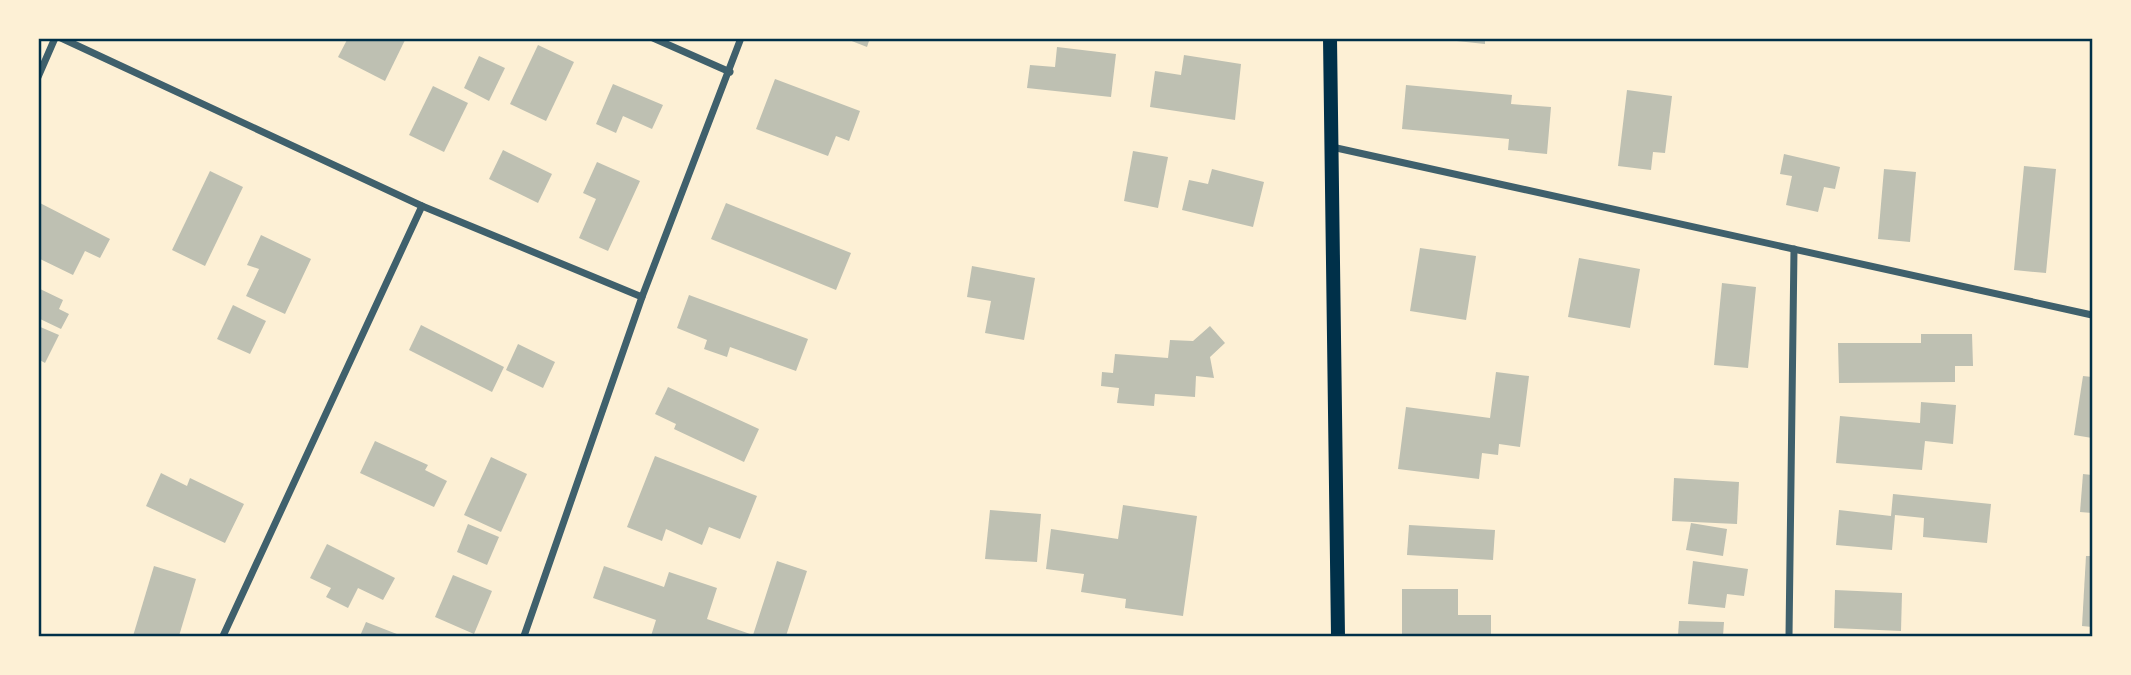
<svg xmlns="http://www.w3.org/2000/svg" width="2131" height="675" viewBox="0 0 2131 675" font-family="'Roboto Serif',serif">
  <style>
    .building { fill: #bec0b2 }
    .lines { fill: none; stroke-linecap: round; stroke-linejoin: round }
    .minor { stroke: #3f606c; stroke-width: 7 }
    .secondary { stroke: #003049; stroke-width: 14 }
    .neatline { fill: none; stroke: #003049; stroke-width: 2.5 }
  </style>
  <rect width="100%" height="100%" fill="#fdf0d5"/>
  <g class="building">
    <path d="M 348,38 L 406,38 L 385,81 L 338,57 Z"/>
    <path d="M 844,38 L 870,38 L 867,47 Z"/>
    <path d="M 1447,38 L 1485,38 L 1485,44 L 1447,40 Z"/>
    <path d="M 538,45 L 574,62 L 546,121 L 510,104 Z"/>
    <path d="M 1057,47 L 1116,54 L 1111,97 L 1027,88 L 1030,65 L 1055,67 Z"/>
    <path d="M 1184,55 L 1241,64 L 1235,120 L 1150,107 L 1155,71 L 1181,75 Z"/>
    <path d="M 479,56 L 505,68 L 489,101 L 464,88 Z"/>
    <path d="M 775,79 L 860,111 L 849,141 L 836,136 L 828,156 L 756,129 Z"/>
    <path d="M 613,84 L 663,105 L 652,129 L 623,116 L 616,133 L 596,124 Z"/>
    <path d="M 1406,85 L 1512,95 L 1511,104 L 1551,107 L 1547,154 L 1508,150 L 1509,139 L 1402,129 Z"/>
    <path d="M 433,86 L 468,103 L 444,152 L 409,135 Z"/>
    <path d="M 1627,90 L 1672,96 L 1665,153 L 1653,152 L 1651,170 L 1618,166 Z"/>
    <path d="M 503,150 L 552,174 L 538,203 L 489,179 Z"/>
    <path d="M 1133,151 L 1168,157 L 1158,208 L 1124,201 Z"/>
    <path d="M 1784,154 L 1840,167 L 1835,189 L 1824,187 L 1818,212 L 1786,205 L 1792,176 L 1780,174 Z"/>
    <path d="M 597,162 L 640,181 L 608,251 L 579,238 L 596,199 L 583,193 Z"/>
    <path d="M 2024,166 L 2056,169 L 2046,273 L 2014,270 Z"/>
    <path d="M 1212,169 L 1264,182 L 1253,227 L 1182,210 L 1189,180 L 1208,184 Z"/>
    <path d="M 1884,169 L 1916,172 L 1910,242 L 1878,239 Z"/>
    <path d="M 210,171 L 243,187 L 205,266 L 172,250 Z"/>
    <path d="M 38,202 L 110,239 L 100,258 L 85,251 L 73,275 L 38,258 Z"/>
    <path d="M 726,203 L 851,253 L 836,290 L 711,239 Z"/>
    <path d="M 261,235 L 311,259 L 285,314 L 246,296 L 259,269 L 247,265 Z"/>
    <path d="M 1420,248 L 1476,256 L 1466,320 L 1410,311 Z"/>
    <path d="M 1579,258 L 1640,269 L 1630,328 L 1568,317 Z"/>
    <path d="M 972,266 L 1035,278 L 1024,340 L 985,333 L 991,301 L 967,297 Z"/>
    <path d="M 1722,283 L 1756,287 L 1748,368 L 1714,365 Z"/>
    <path d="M 38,288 L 63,300 L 59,309 L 69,314 L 61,329 L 38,318 Z"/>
    <path d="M 689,295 L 808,339 L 796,371 L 730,347 L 727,357 L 704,349 L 707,340 L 677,328 Z"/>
    <path d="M 233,305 L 266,321 L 250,354 L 217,339 Z"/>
    <path d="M 421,325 L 504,367 L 492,392 L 409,350 Z"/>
    <path d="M 38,326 L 59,335 L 45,363 L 38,359 Z"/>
    <path d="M 1210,326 L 1225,343 L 1210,357 L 1214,378 L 1196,376 L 1195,397 L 1155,394 L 1154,406 L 1117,403 L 1119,388 L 1101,386 L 1102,372 L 1113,373 L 1115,354 L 1168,358 L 1170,340 L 1193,341 Z"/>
    <path d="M 1921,334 L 1972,334 L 1973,366 L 1955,366 L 1955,382 L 1839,383 L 1838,343 L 1921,343 Z"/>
    <path d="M 518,344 L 555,362 L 543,388 L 506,370 Z"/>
    <path d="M 1496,372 L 1529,376 L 1520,447 L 1499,444 L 1498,455 L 1482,453 L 1479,479 L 1398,469 L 1406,407 L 1490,418 Z"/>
    <path d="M 2083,376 L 2092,377 L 2092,438 L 2074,435 Z"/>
    <path d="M 668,387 L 759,429 L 744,462 L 674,429 L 676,424 L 655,414 Z"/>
    <path d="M 1921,402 L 1956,405 L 1953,444 L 1925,441 L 1922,470 L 1836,463 L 1840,416 L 1920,423 Z"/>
    <path d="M 375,441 L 428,465 L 425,470 L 447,481 L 434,507 L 360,473 Z"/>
    <path d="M 655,456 L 757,496 L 740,539 L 709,527 L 702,545 L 666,529 L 662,541 L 627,527 Z"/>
    <path d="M 491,457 L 527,474 L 501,532 L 464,515 Z"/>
    <path d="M 161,473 L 187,486 L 190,478 L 244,504 L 225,543 L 146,506 Z"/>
    <path d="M 2083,474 L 2092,475 L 2092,513 L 2080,512 Z"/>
    <path d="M 1674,478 L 1739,482 L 1737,524 L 1672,521 Z"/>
    <path d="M 1893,494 L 1991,504 L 1987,543 L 1923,537 L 1924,518 L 1895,515 L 1892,550 L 1836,545 L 1839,510 L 1891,516 Z"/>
    <path d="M 1123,505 L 1197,516 L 1183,616 L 1125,608 L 1126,599 L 1081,592 L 1084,574 L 1046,569 L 1051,529 L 1118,539 Z"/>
    <path d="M 990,510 L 1041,514 L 1037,562 L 985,559 Z"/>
    <path d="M 1691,523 L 1727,529 L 1723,556 L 1686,550 Z"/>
    <path d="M 468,524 L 499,537 L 487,565 L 457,552 Z"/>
    <path d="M 1409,525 L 1495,530 L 1493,560 L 1407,555 Z"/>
    <path d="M 327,544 L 395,578 L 383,600 L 358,588 L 348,608 L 326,597 L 331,588 L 310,578 Z"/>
    <path d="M 2086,556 L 2092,556 L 2092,627 L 2082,626 Z"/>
    <path d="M 777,561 L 807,571 L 786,636 L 651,636 L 656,620 L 593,598 L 604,566 L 664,587 L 669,572 L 717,588 L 707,619 L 753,635 Z"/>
    <path d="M 1693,561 L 1748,569 L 1744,596 L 1727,594 L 1725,608 L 1688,604 Z"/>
    <path d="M 154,566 L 196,579 L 179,636 L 133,636 Z"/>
    <path d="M 453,575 L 492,591 L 474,634 L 435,617 Z"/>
    <path d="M 1402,589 L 1458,589 L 1458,615 L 1491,615 L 1491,636 L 1402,636 Z"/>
    <path d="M 1835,590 L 1902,593 L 1901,631 L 1834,628 Z"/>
    <path d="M 1679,621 L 1724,622 L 1723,636 L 1678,636 Z"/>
    <path d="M 366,622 L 402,636 L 360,636 Z"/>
  </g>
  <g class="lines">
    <g class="minor">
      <path d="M 61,38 L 422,206 L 642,297"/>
      <path d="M 653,38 L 730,72"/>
      <path d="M 38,77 L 55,38"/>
      <path d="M 1332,147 L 2092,315"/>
      <path d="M 223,636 L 422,206"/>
      <path d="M 524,636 L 642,297 L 741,38"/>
      <path d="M 1789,636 L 1794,249"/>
    </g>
    <path class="secondary" d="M 1330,38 L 1338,636"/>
  </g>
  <rect width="2131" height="675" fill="none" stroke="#fdf0d5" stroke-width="80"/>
  <rect x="40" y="40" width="2051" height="595" class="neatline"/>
</svg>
